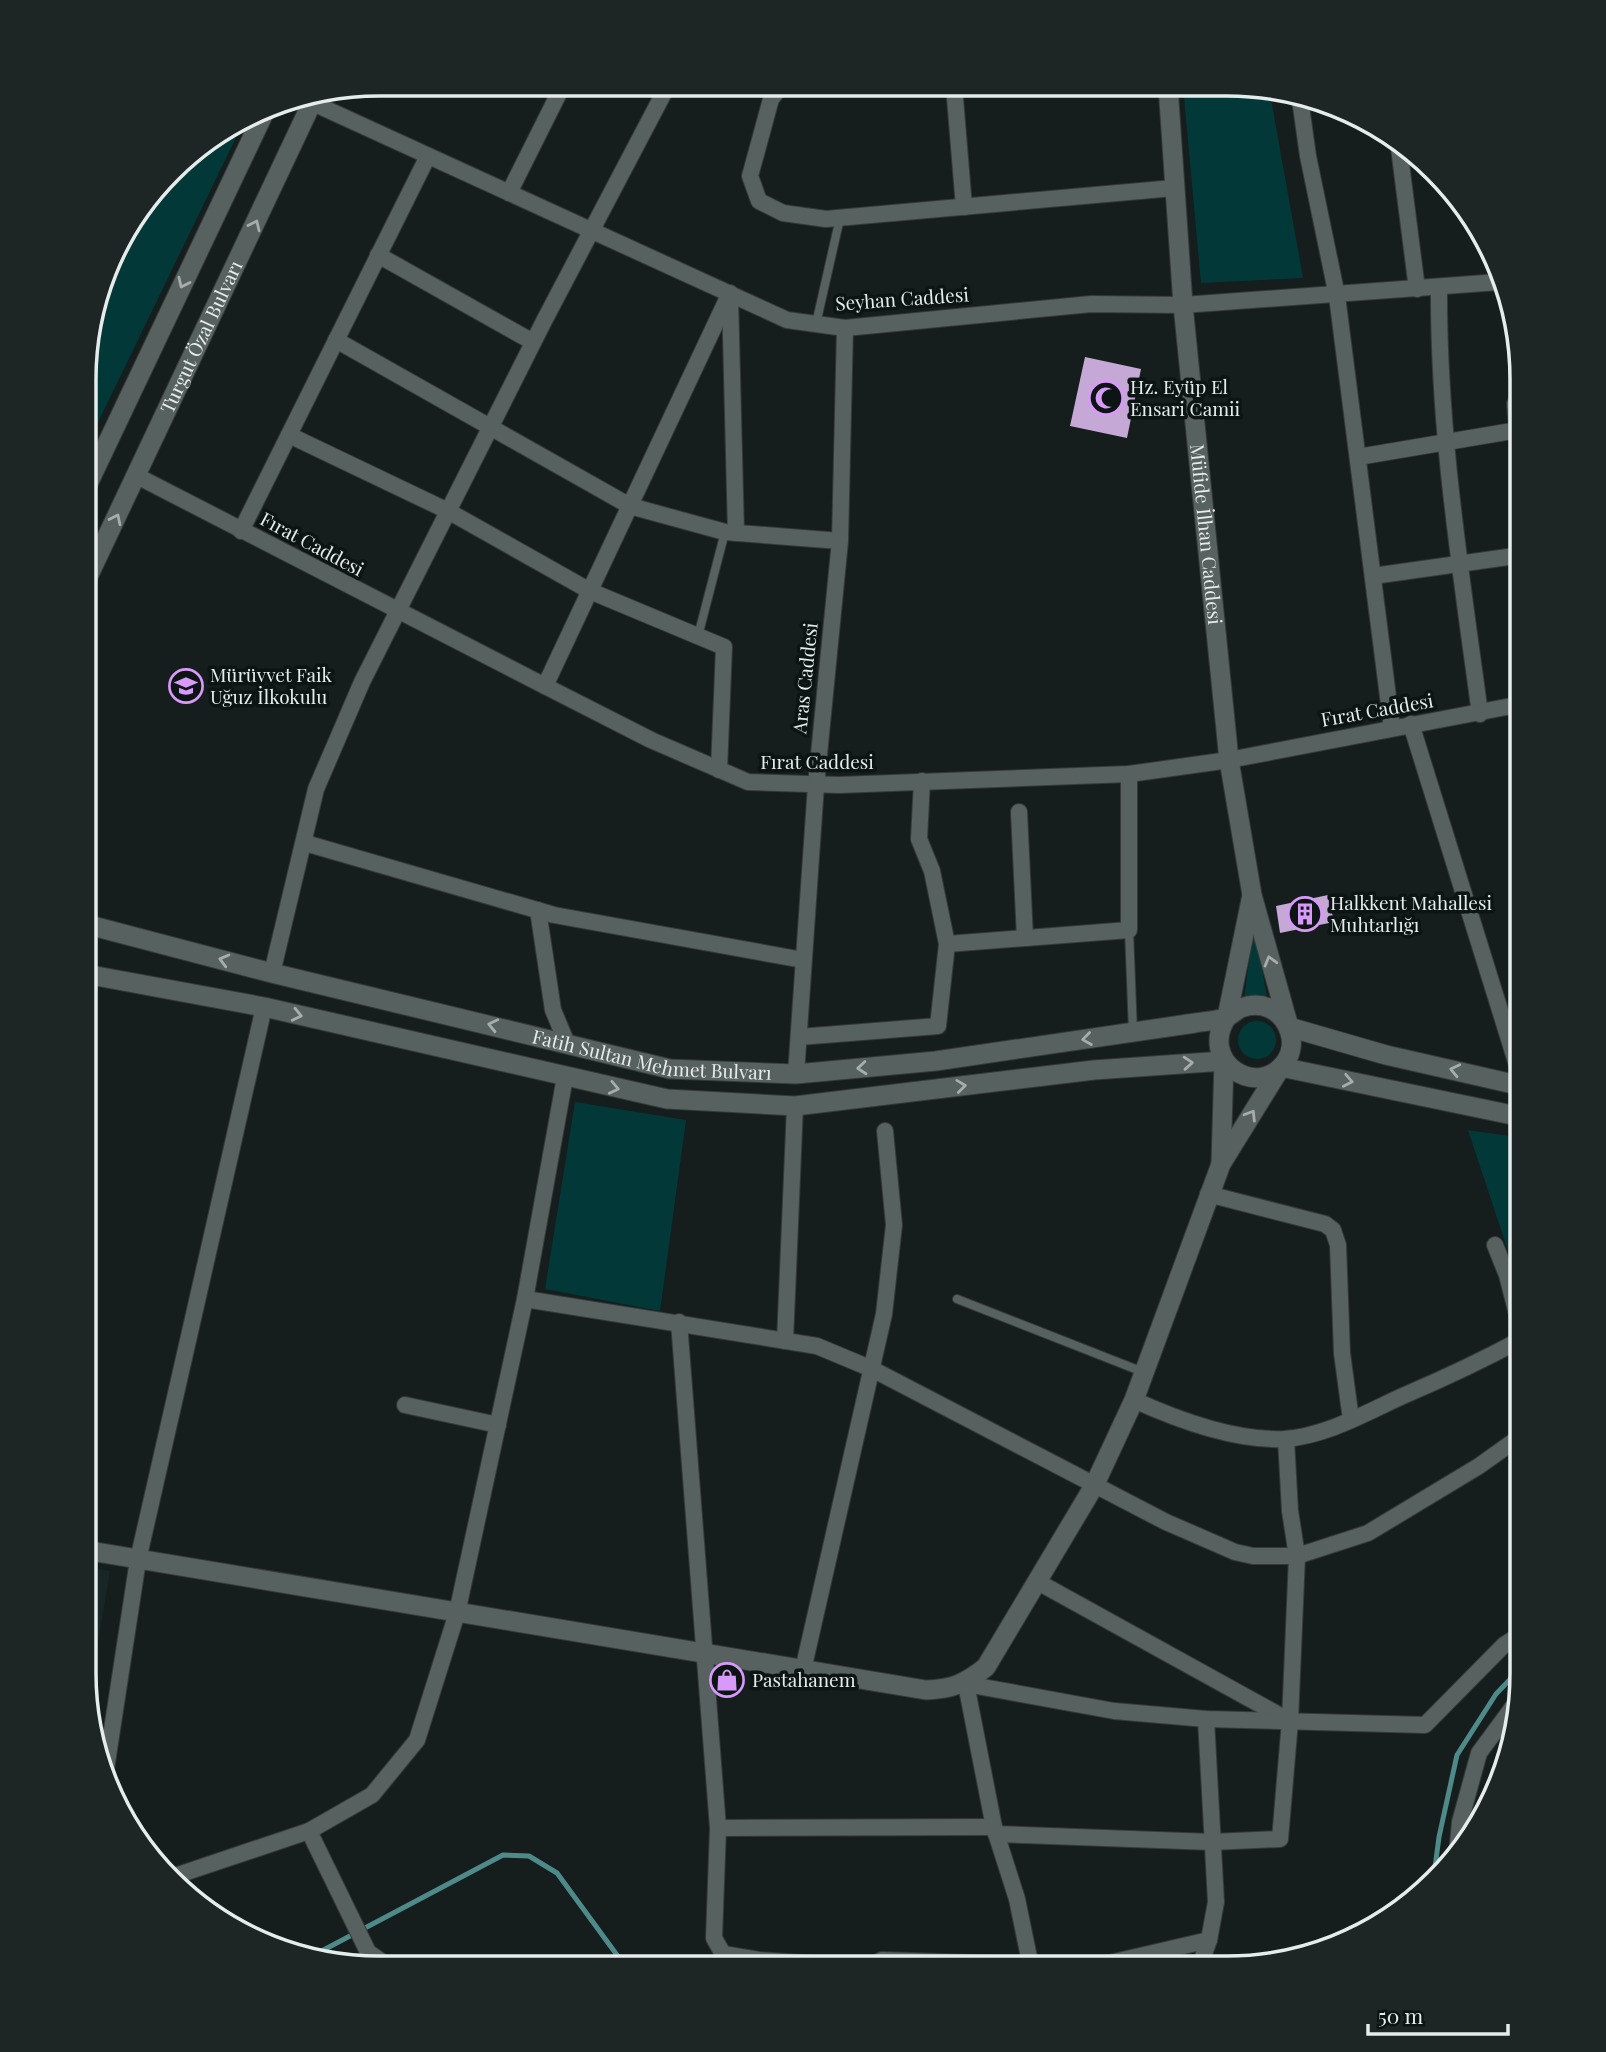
<svg xmlns="http://www.w3.org/2000/svg" width="1606" height="2052" viewBox="0 0 1606 2052" font-family="'Playfair Display',serif">
  <style>
    .built { fill: #172726 }
    .green { fill: #023938 }
    .lines { fill: none; stroke-linecap: round; stroke-linejoin: round }
    .stream { stroke: #4e8a89; stroke-width: 5 }
    .building { fill: #c6a8d7 }
    .service-casing { stroke: #353939; stroke-width: 10 }
    .minor-casing { stroke: #353939; stroke-width: 18 }
    .tertiary-casing { stroke: #353939; stroke-width: 21 }
    .service { stroke: #576160; stroke-width: 8 }
    .minor { stroke: #576160; stroke-width: 16 }
    .tertiary { stroke: #576160; stroke-width: 19 }
    .oneway { stroke: #a6adac }
    .labels { text-anchor: middle; stroke-width: 7; stroke-linejoin: round; paint-order: stroke }
    .street-label { font-size: 19px; fill: #e6ebeb; stroke: #0c1414 }
    .poi-label { font-size: 19px; fill: #e6ebeb; stroke: #0c1414; text-anchor: start }
    .rim { fill: none; stroke: #e6ebeb; stroke-width: 3.5 }
  </style>
  <rect width="100%" height="100%" fill="#151d1d"/>
  <path class="built" d="M 84,1567 L 110,1571 L 89,1695 L 84,1673 Z"/>
  <g class="green">
    <path d="M 1183,86 L 1269,88 L 1303,278 L 1201,283 Z"/>
    <path d="M 243,123 L 87,445 L 86,445 L 87,340 L 123,232 L 185,157 Z"/>
    <path d="M 1254,924 L 1267,997 L 1244,999 Z"/>
    <circle cx="1257" cy="1040" r="19"/>
    <path d="M 575,1102 L 686,1120 L 660,1311 L 545,1289 Z"/>
    <path d="M 1468,1130 L 1522,1138 L 1522,1293 Z"/>
  </g>
  <g class="lines">
    <g class="stream">
      <path d="M 1433,1882 L 1439,1837 L 1457,1755 L 1496,1694 L 1521,1668"/>
      <path d="M 314,1955 L 503,1855 L 529,1856 L 557,1873 L 625,1966"/>
    </g>
  </g>
  <g class="building">
    <path d="M 1085,357 L 1141,369 L 1127,438 L 1070,426 Z"/>
    <path d="M 1328,895 L 1334,922 L 1280,933 L 1276,906 Z"/>
  </g>
  <g class="lines">
    <g class="service-casing">
      <g id="service">
        <path d="M 816,324 L 840,218"/>
        <path d="M 698,636 L 725,532"/>
        <path d="M 1129,930 L 1133,1032"/>
        <path d="M 957,1299 L 1143,1372"/>
      </g>
    </g>
    <g class="minor-casing">
      <g id="minor">
        <path d="M 782,85 L 771,99 L 750,176 L 759,201 L 783,213 L 826,219 L 1174,188"/>
        <path d="M 954,86 L 964,207"/>
        <path d="M 1300,99 L 1308,156 L 1337,296 L 1392,728"/>
        <path d="M 313,103 L 787,320 L 845,328 L 1091,304 L 1183,305 L 1499,282"/>
        <path d="M 1398,140 L 1417,289"/>
        <path d="M 509,193 L 563,85"/>
        <path d="M 378,255 L 533,342"/>
        <path d="M 1439,288 C 1438,430 1461,572 1480,714"/>
        <path d="M 730,296 L 736,533"/>
        <path d="M 336,340 L 630,506 L 725,532 L 840,541"/>
        <path d="M 289,435 L 448,511 L 590,591 L 724,647 L 719,770"/>
        <path d="M 1358,457 L 1518,430"/>
        <path d="M 137,476 L 545,686 L 651,740 L 748,782 L 839,785 L 1129,774 L 1229,760 L 1522,704"/>
        <path d="M 1522,490 L 1515,404 L 1522,387"/>
        <path d="M 241,531 L 428,156"/>
        <path d="M 1373,576 L 1522,555"/>
        <path d="M 545,686 L 730,293"/>
        <path d="M 1411,724 L 1522,1081"/>
        <path d="M 1019,812 L 1025,938"/>
        <path d="M 305,843 L 554,915 L 803,960"/>
        <path d="M 538,910 L 553,1010 L 566,1041"/>
        <path d="M 947,944 L 1129,930 L 1129,774"/>
        <path d="M 272,973 L 316,789 L 362,682 L 544,321 L 668,85"/>
        <path d="M 799,1037 L 938,1026 L 947,944 L 932,871 L 919,839 L 922,781"/>
        <path d="M 796,1074 L 816,785 L 840,541 L 845,328"/>
        <path d="M 1208,1194 L 1325,1224 L 1333,1230 L 1338,1245 L 1342,1353 L 1351,1420"/>
        <path d="M 1495,1245 L 1507,1275 L 1522,1334"/>
        <path d="M 525,1299 L 817,1346 L 872,1369 L 1166,1522 L 1235,1552 L 1253,1556 L 1297,1556 L 1368,1533 L 1479,1466 L 1521,1436"/>
        <path d="M 679,1322 L 718,1828 L 714,1938 L 723,1954 L 759,1960 L 859,1967"/>
        <path d="M 785,1341 L 795,1106"/>
        <path d="M 1134,1400 C 1178,1420 1235,1441 1284,1439 C 1327,1436 1367,1412 1405,1395 C 1445,1378 1483,1360 1522,1339"/>
        <path d="M 405,1405 L 498,1425"/>
        <path d="M 1038,1582 L 1288,1720"/>
        <path d="M 803,1670 L 884,1314 L 894,1225 L 885,1131"/>
        <path d="M 106,1769 L 138,1560 L 264,1007"/>
        <path d="M 718,1828 L 994,1827"/>
        <path d="M 309,1831 L 368,1952 L 385,1964 L 396,1966"/>
        <path d="M 996,1834 L 1212,1842 L 1280,1839 L 1290,1721 L 1297,1556 L 1290,1511 L 1286,1439"/>
        <path d="M 1457,1855 L 1460,1822 L 1479,1753 L 1521,1696"/>
        <path d="M 169,1878 L 309,1831 L 372,1795 L 417,1740 L 457,1613 L 525,1299 L 565,1077"/>
        <path d="M 869,1967 L 882,1960 L 1029,1965"/>
        <path d="M 1031,1967 L 1017,1899 L 994,1827 L 966,1684 L 1114,1711 L 1206,1719 L 1425,1725 L 1504,1645 L 1521,1634"/>
        <path d="M 1088,1968 L 1209,1940"/>
        <path d="M 1199,1968 L 1209,1940 L 1216,1902 L 1206,1719"/>
      </g>
    </g>
    <g class="tertiary-casing">
      <g id="tertiary">
        <path id="s1" d="M 1168,86 L 1183,305 L 1229,760 L 1252,895 L 1289,1027 L 1386,1055 L 1522,1086"/>
        <path d="M 86,488 L 265,111"/>
        <path id="s2" d="M 86,581 L 316,94"/>
        <path id="s3" d="M 85,924 L 272,973 L 670,1069 L 796,1074 L 936,1061 L 1195,1023 C 1205,1021 1219,1021 1227,1017 C 1233,1014 1236,1010 1241,1008 C 1261,1000 1282,1010 1289,1030 C 1293,1040 1292,1052 1286,1061 C 1259,1101 1197,1062 1227,1017 L 1252,895"/>
        <path d="M 85,974 L 264,1007 L 667,1099 L 795,1106 L 1094,1070 L 1224,1061 L 1221,1163"/>
        <path d="M 84,1550 L 926,1690 C 952,1689 965,1684 986,1667 L 1094,1486 L 1134,1400 L 1221,1164 L 1281,1067 L 1522,1117"/>
      </g>
    </g>
    <use href="#service" class="service"/>
    <use href="#minor" class="minor"/>
    <use href="#tertiary" class="tertiary"/>
  </g>
  <defs><path id="oneway-chevron" d="M-2-3.5L2.5 0L-2 3.5" fill="none" stroke-width="1.6" stroke-linecap="round" stroke-linejoin="round" transform="scale(1.75)"/></defs>
  <g class="oneway">
    <use href="#oneway-chevron" transform="translate(255 225) rotate(-65)"/>
    <use href="#oneway-chevron" transform="translate(183 283) rotate(115)"/>
    <use href="#oneway-chevron" transform="translate(116 519) rotate(-64)"/>
    <use href="#oneway-chevron" transform="translate(224 960) rotate(-165)"/>
    <use href="#oneway-chevron" transform="translate(1270 961) rotate(-106)"/>
    <use href="#oneway-chevron" transform="translate(297 1015) rotate(13)"/>
    <use href="#oneway-chevron" transform="translate(493 1025) rotate(-167)"/>
    <use href="#oneway-chevron" transform="translate(1087 1039) rotate(172)"/>
    <use href="#oneway-chevron" transform="translate(1188 1063) rotate(-4)"/>
    <use href="#oneway-chevron" transform="translate(862 1068) rotate(175)"/>
    <use href="#oneway-chevron" transform="translate(1455 1070) rotate(-167)"/>
    <use href="#oneway-chevron" transform="translate(1348 1081) rotate(11)"/>
    <use href="#oneway-chevron" transform="translate(961 1086) rotate(-7)"/>
    <use href="#oneway-chevron" transform="translate(614 1088) rotate(12)"/>
    <use href="#oneway-chevron" transform="translate(1251 1115) rotate(-58)"/>
  </g>
  <defs>
    <g id="mosque-ring" transform="scale(1.75)"><circle r="9.5" fill="#0c1414" stroke="#d89af8" stroke-width="1.5"/><path d="M3.5-4.9A6 6 0 1 0 3.5 4.9A5 5 0 1 1 3.5-4.9Z" fill="#d89af8"/></g>
    <g id="school-ring" transform="scale(1.75)"><circle r="9.5" fill="#0c1414" stroke="#d89af8" stroke-width="1.5"/><path d="M0-5L7-2L0 1L-7-2ZM-4 1L0 2.5L4 1V4Q0 6-4 4Z" fill="#d89af8"/></g>
    <g id="building-ring" transform="scale(1.75)"><circle r="9.5" fill="#0c1414" stroke="#d89af8" stroke-width="1.5"/><path d="M-4-6H4V6H1V3H-1V6H-4ZM-2.5-4.3h1.7v1.8h-1.7ZM.8-4.3h1.7v1.8H.8ZM-2.5-1h1.7V.8h-1.7ZM.8-1h1.7V.8H.8Z" fill="#d89af8"/></g>
    <g id="shop-ring" transform="scale(1.75)"><circle r="9.5" fill="#0c1414" stroke="#d89af8" stroke-width="1.5"/><path d="M-5-2.5h2.3a2.7 3.5 0 0 1 5.4 0H5L5.5 6h-11ZM-1.5-2.5h3a1.5 2.3 0 0 0-3 0Z" fill="#d89af8"/></g>
  </defs>
  <g fill-rule="evenodd">
    <use href="#mosque-ring" x="1106" y="398"/>
    <use href="#school-ring" x="186" y="686"/>
    <use href="#building-ring" x="1305" y="914"/>
    <use href="#shop-ring" x="727" y="1680"/>
  </g>
  <g class="labels">
    <g class="street-label">
      <text transform="translate(902 299) rotate(-4)" y="7">Seyhan Caddesi</text>
      <text dy="7" stroke="none"><textPath href="#s2" startOffset="270">Turgut Özal Bulvarı</textPath></text>
      <text dy="7" stroke="none"><textPath href="#s1" startOffset="450">Müfide İlhan Caddesi</textPath></text>
      <text transform="translate(312 544) rotate(28)" y="7">Fırat Caddesi</text>
      <text transform="translate(805 678) rotate(-84)" y="7">Aras Caddesi</text>
      <text transform="translate(1377 710) rotate(-10)" y="7">Fırat Caddesi</text>
      <text x="817" y="769">Fırat Caddesi</text>
      <text dy="7" stroke="none"><textPath href="#s3" startOffset="583">Fatih Sultan Mehmet Bulvarı</textPath></text>
    </g>
    <g class="poi-label">
      <text x="1130" y="394">Hz. Eyüp El<tspan x="1130" dy="22">Ensari Camii</tspan></text>
      <text x="210" y="682">Mürüvvet Faik<tspan x="210" dy="22">Uğuz İlkokulu</tspan></text>
      <text x="1330" y="910">Halkkent Mahallesi<tspan x="1330" dy="22">Muhtarlığı</tspan></text>
      <text x="752" y="1687">Pastahanem</text>
    </g>
  </g>
  <path d="M0 0H1606V2052H0ZM379 96H1227A283 283 0 0 1 1510 379V1673A283 283 0 0 1 1227 1956H379A283 283 0 0 1 96 1673V379A283 283 0 0 1 379 96Z" fill="#1d2525" fill-rule="evenodd"/>
  <path class="rim" d="M379 96H1227A283 283 0 0 1 1510 379V1673A283 283 0 0 1 1227 1956H379A283 283 0 0 1 96 1673V379A283 283 0 0 1 379 96Z"/>
  <path d="M1368 2024v10h140v-10" fill="none" stroke="#e6ebeb" stroke-width="3.5"/>
  <text x="1378" y="2024" font-size="21" fill="#e6ebeb" stroke="#0c1414" stroke-width="5" paint-order="stroke">50 m</text>
</svg>
